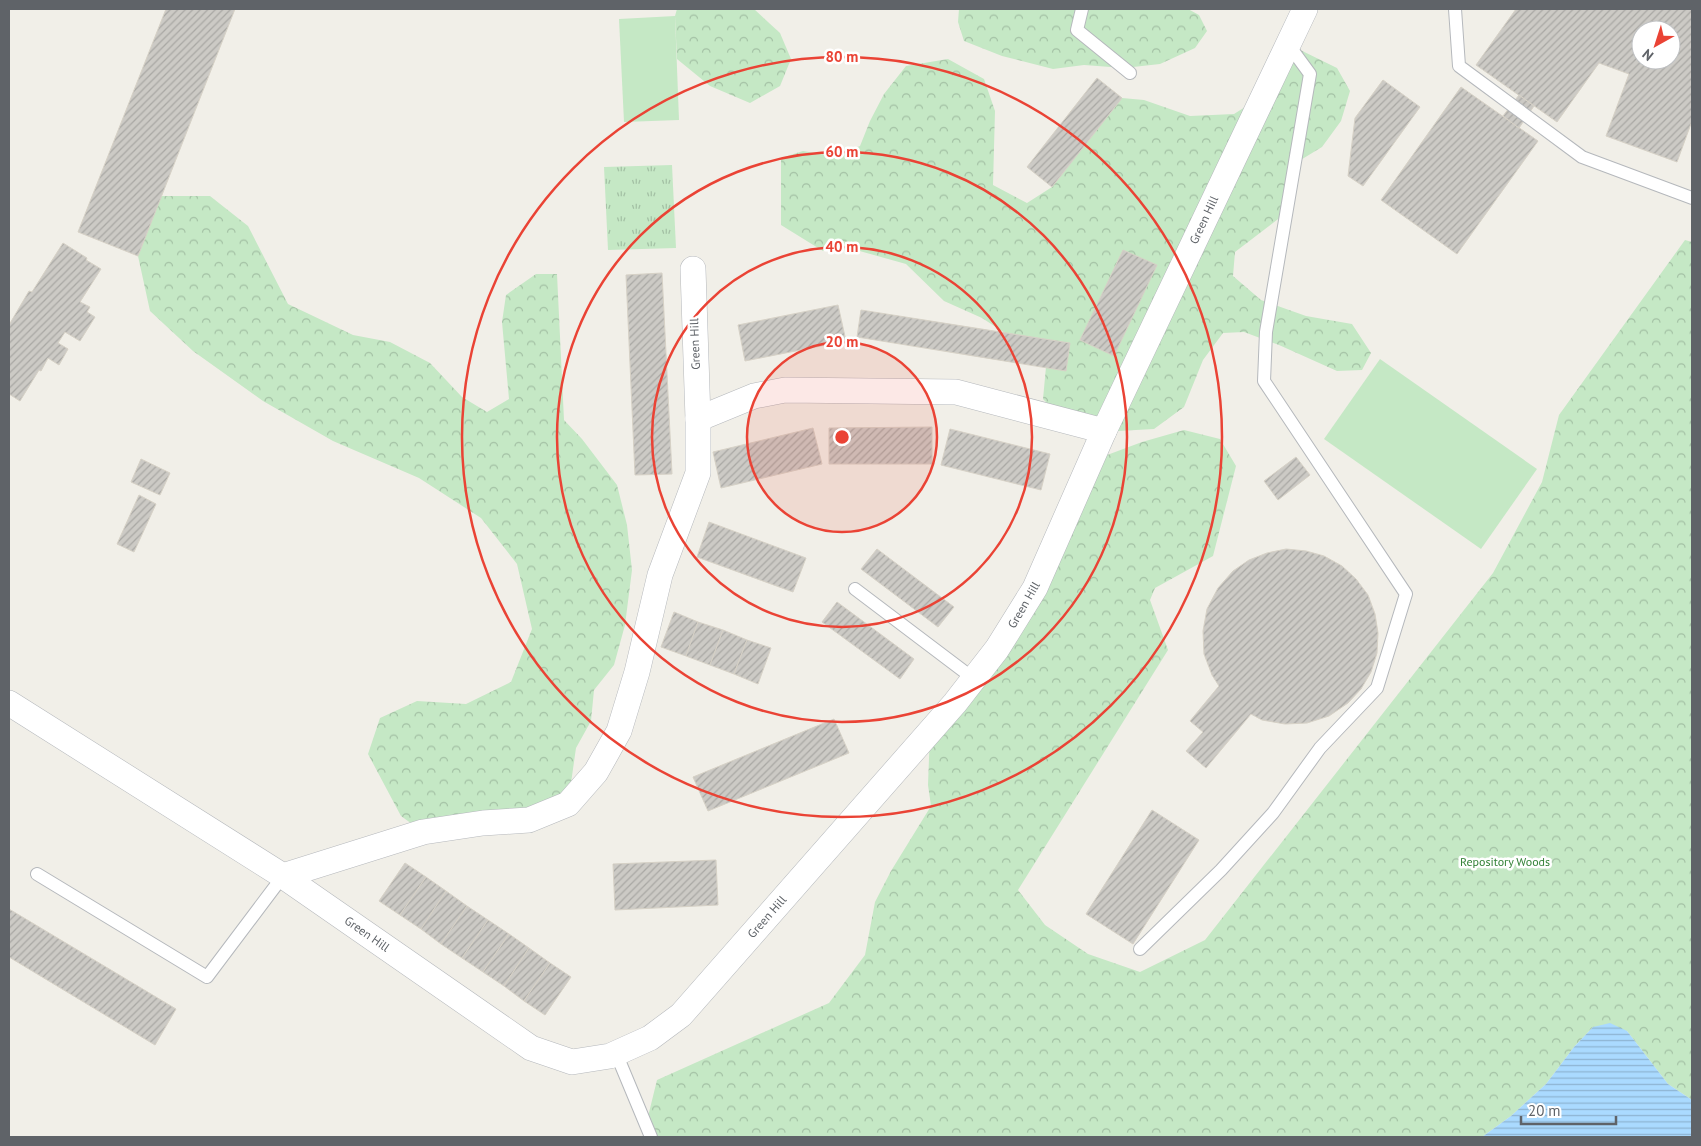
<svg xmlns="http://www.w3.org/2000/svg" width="1701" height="1146" viewBox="0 0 1701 1146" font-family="'PT Sans',sans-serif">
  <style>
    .forest { fill: url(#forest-crowns) }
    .park { fill: url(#park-tufts) }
    .garden { fill: #c5e8c5 }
    .water { fill: url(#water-rules) }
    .building { fill: url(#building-hatch); stroke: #d6d1c6; fill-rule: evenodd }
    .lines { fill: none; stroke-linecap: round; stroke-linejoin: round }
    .lane-casing { stroke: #b5b8bc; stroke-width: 14 }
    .street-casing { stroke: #b5b8bc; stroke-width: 26 }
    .lane { stroke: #fff; stroke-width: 12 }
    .street { stroke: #fff; stroke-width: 25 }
    .ring { fill: none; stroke: #ea4335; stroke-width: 2.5 }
    .labels { text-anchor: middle; stroke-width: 5; stroke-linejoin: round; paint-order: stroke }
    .street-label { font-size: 12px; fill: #5f6368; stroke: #fff }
    .park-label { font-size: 12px; fill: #348238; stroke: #fff }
    .centre { fill: #ea4335; stroke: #fff; stroke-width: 2.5 }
    .ring-label { font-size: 15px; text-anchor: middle; font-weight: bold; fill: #ea4335; stroke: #fff; stroke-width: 5; stroke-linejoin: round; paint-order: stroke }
  </style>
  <defs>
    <pattern id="forest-crowns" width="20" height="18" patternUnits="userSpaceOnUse" patternTransform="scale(1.25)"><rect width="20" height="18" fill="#c5e8c5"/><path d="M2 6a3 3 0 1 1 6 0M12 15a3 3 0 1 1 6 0" fill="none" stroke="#a3c0a4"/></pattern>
    <pattern id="park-tufts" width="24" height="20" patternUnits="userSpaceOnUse" patternTransform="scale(1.25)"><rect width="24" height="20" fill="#c5e8c5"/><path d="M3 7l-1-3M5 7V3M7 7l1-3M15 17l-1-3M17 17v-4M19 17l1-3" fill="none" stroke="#a3c0a4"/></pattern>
    <pattern id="water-rules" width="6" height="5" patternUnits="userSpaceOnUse" patternTransform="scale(1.25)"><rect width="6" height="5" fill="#aadaff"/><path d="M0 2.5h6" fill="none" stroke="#8eb4d2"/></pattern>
    <pattern id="building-hatch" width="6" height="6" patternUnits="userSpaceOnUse" patternTransform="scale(1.25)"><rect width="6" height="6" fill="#cccac5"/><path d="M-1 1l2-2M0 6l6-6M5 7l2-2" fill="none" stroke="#a9a8a4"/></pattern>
  </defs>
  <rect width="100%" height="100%" fill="#f1efe8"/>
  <g class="forest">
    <path d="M 677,9 L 754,9 L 780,33 L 791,59 L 780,86 L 750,103 L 710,86 L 677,59 L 675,16 Z"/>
    <path d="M 959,9 L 1188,9 L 1199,15 L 1207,31 L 1195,48 L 1160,64 L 1124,68 L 1084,65 L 1053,69 L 1002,56 L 964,41 L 958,22 Z"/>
    <path d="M 1288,44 L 1337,68 L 1350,91 L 1341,121 L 1322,147 L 1294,164 L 1286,213 L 1235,252 L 1233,276 L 1261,300 L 1306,316 L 1352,324 L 1371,353 L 1362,370 L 1337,371 L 1279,345 L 1244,332 L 1223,333 L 1203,360 L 1184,407 L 1154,429 L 1118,431 L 1063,420 L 1043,399 L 1046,367 L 1005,333 L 982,318 L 944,301 L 906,264 L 856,250 L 823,251 L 781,225 L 781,158 L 803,151 L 833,156 L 860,146 L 870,121 L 884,94 L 906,66 L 948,59 L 984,79 L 995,111 L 993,185 L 1027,203 L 1052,187 L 1122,98 L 1144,100 L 1190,116 L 1234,114 L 1264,95 Z"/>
    <path d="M 161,196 L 210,196 L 248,226 L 288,304 L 353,335 L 390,342 L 430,363 L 462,397 L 487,412 L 509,399 L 502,322 L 506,295 L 536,274 L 557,274 L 564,420 L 582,439 L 617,485 L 627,525 L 632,570 L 625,625 L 614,665 L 594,690 L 591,721 L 576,748 L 568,804 L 423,832 L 401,816 L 368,754 L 380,718 L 417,701 L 466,704 L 511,682 L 532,629 L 517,564 L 481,518 L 419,478 L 333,441 L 263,401 L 193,351 L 150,311 L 138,256 Z"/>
    <path d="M 1685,240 L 1692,242 L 1692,1100 L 1668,1084 L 1627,1031 L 1593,1027 L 1574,1047 L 1546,1084 L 1511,1116 L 1482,1137 L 643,1137 L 657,1080 L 829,1003 L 865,955 L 875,902 L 891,871 L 931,806 L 928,785 L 930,732 L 974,678 L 1091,461 L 1142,442 L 1184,430 L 1220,439 L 1236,466 L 1213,556 L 1155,588 L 1150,600 L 1168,650 L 1018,890 L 1045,925 L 1088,954 L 1140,972 L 1205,940 L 1493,573 L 1542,482 L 1559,415 Z"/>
  </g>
  <path class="park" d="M 672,165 L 676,248 L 608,250 L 604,167 Z"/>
  <g class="garden">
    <path d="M 675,16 L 679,120 L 624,122 L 619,19 Z"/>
    <path d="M 1380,359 L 1537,469 L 1481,549 L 1324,439 Z"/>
  </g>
  <path class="water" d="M 1610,1023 L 1627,1031 L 1668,1084 L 1692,1100 L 1692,1137 L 1482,1137 L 1511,1116 L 1546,1084 L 1574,1047 L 1593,1027 Z"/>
  <g class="building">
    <path d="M 166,9 L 235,9 L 138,256 L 78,232 Z"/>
    <path d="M 1516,9 L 1692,9 L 1692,121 L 1677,162 L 1606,136 L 1629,74 L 1599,63 L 1557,122 L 1476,65 ZM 1641,30 L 1671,30 L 1671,60 L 1641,60 Z"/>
    <path d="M 1097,78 L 1122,98 L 1052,187 L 1027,167 Z"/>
    <path d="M 1383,80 L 1420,107 L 1363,186 L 1348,176 L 1355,118 Z"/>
    <path d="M 1461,87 L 1538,141 L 1457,254 L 1381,200 Z"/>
    <path d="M 1519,95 L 1534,106 L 1519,128 L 1503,116 Z"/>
    <path d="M 63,243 L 87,258 L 86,260 L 101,269 L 80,302 L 90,307 L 87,312 L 95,317 L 80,341 L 65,332 L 58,343 L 68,349 L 59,365 L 48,358 L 41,371 L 39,370 L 20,401 L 9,394 L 9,325 L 29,291 L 32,292 Z"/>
    <path d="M 1123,250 L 1157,265 L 1114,356 L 1080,340 Z"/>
    <path d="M 662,273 L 672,474 L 635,475 L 626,275 Z"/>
    <path d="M 838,305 L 846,341 L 745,361 L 738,325 Z"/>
    <path d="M 861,310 L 1070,343 L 1066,371 L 857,337 Z"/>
    <path d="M 932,427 L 932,464 L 829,464 L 829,428 Z"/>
    <path d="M 813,428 L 822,464 L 721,488 L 713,452 Z"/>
    <path d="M 950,429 L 1050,454 L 1041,490 L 941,465 Z"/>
    <path d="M 1296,457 L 1310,475 L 1278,500 L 1264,481 Z"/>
    <path d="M 141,459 L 170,473 L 160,495 L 131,482 Z"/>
    <path d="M 139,495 L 156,504 L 134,552 L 117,544 Z"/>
    <path d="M 709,522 L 806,558 L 793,592 L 697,557 Z"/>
    <path d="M 877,549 L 954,607 L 938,627 L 861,569 Z"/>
    <path d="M 1286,549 L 1306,551 L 1324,556 L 1342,566 L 1356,579 L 1368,595 L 1375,614 L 1378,633 L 1377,653 L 1371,672 L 1361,689 L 1348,703 L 1329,716 L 1307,723 L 1285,724 L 1262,720 L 1251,714 L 1206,768 L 1186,751 L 1203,732 L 1190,721 L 1219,686 L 1212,675 L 1204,654 L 1203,631 L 1207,609 L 1218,588 L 1233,571 L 1249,560 L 1267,553 Z"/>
    <path d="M 837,602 L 914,659 L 900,679 L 822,622 Z"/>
    <path d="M 674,612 L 698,622 L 686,656 L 661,647 Z"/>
    <path d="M 698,622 L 723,630 L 710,665 L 686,656 Z"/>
    <path d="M 723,630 L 747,640 L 734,674 L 710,665 Z"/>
    <path d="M 747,640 L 771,648 L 758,684 L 734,674 Z"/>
    <path d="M 834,719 L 849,753 L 708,811 L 693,777 Z"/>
    <path d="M 1152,810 L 1199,840 L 1133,944 L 1086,914 Z"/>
    <path d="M 716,860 L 718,905 L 615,910 L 613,864 Z"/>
    <path d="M 405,863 L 426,877 L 400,915 L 379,901 Z"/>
    <path d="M 426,877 L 446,891 L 421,929 L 400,915 Z"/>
    <path d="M 446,891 L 467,906 L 441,944 L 421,929 Z"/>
    <path d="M 467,906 L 488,920 L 462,958 L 441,944 Z"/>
    <path d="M 9,909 L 176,1009 L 155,1045 L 9,957 Z"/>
    <path d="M 488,920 L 509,934 L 483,972 L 462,958 Z"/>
    <path d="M 509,934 L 529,948 L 504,986 L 483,972 Z"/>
    <path d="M 529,948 L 550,963 L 524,1001 L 504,986 Z"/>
    <path d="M 550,963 L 571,977 L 545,1015 L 524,1001 Z"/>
  </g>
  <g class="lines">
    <g class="lane-casing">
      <g id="lane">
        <path d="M 1082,9 L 1077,30 L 1130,73"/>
        <path d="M 1455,9 L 1459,66 L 1582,157 L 1692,198"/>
        <path d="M 855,589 L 974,679"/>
        <path d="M 37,874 L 207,977 L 283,876"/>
        <path d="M 1140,949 L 1221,870 L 1273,813 L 1320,748 L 1377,688 L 1406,594 L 1264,381 L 1266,332 L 1310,74 L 1288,44"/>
        <path d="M 616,1053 L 651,1137"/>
      </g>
    </g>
    <g class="street-casing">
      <g id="street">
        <path d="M 1104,431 L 1305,9"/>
        <path d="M 9,703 L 283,876 L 531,1048 L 572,1062 L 610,1056 L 650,1038 L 681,1015 L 955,703 L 997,649 L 1035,588 L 1104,431 L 956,392 L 785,390 L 754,396 L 698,419"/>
        <path d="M 283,876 L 423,832 L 483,823 L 529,820 L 568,804 L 596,772 L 619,731 L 637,672 L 660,575 L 698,473 L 698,419 L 693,269"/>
      </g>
    </g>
    <use href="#lane" class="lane"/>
    <use href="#street" class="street"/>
  </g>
  <circle cx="842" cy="437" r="95" fill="#ea4335" fill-opacity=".12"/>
  <g class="ring">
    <circle cx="842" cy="437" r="95"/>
    <circle cx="842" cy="437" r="190"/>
    <circle cx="842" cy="437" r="285"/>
    <circle cx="842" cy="437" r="380"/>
  </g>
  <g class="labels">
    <g class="street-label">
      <text transform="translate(1204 220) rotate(-65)" y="4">Green Hill</text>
      <text transform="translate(695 344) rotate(-92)" y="4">Green Hill</text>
      <text transform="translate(1024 605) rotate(-60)" y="4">Green Hill</text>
      <text transform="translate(767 917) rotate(-49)" y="4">Green Hill</text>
      <text transform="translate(367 934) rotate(35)" y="4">Green Hill</text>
    </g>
    <g class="park-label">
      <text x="1505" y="866">Repository Woods</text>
    </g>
  </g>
  <circle cx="842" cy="437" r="8" class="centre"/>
  <g class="ring-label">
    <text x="842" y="62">80 m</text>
    <text x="842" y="157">60 m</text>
    <text x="842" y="252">40 m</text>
    <text x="842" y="347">20 m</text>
  </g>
  <rect width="1701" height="1146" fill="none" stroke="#5f6368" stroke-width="20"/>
  <g transform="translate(1656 45) rotate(219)"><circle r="24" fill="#ffffff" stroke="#bfc1c3"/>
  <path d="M0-4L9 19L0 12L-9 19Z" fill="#ea4335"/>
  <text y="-8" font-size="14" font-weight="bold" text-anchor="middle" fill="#5f6368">N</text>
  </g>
  <path d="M1521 1116v8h95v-8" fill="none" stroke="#5f6368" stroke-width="2.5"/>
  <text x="1528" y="1116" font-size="15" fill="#5f6368" stroke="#ffffff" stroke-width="4" paint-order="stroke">20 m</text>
</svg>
